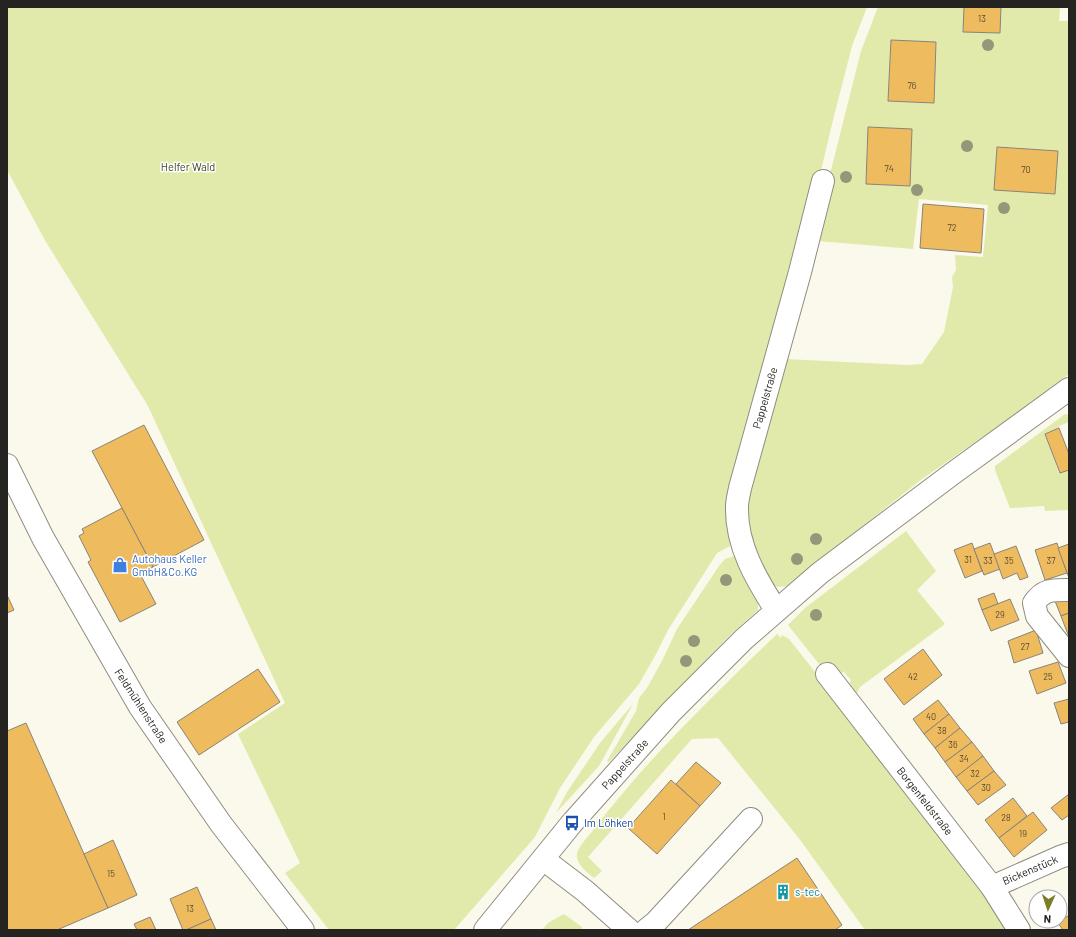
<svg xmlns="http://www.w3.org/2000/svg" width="1076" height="937" viewBox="0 0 1076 937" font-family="Barlow,sans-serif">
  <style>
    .green { fill: #e1eaab; fill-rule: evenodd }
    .building { fill: #efbb5f; stroke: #898379 }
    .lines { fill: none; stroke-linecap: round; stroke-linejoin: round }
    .minor-casing { stroke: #8f8d82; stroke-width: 24 }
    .minor { stroke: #fff; stroke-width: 22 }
    .tree { fill: #95967a }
    .labels { text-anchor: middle; stroke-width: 3; stroke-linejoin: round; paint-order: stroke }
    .number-label { font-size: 9px; fill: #584a30 }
    .park-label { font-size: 11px; fill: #41461d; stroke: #fff }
    .street-label { font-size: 11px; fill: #252420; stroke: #fff }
    .shop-label { font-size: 11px; fill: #366cbe; stroke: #fff; text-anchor: start }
    .transit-label { font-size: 11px; fill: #164399; stroke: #fff; text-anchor: start }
    .culture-label { font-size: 11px; fill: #0d838f; stroke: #fff; text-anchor: start }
  </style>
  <rect width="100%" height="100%" fill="#fbf8ec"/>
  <g class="green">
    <path d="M 7,7 L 867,7 L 852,46 L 833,120 L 732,545 L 717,553 L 668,630 L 655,656 L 639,684 L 594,737 L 560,788 L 535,837 L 454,930 L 329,930 L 285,873 L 300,863 L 238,734 L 285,703 L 148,406 L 46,242 L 7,170 Z"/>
    <path d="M 878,7 L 964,7 L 963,32 L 1000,33 L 1001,7 L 1060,7 L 1059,21 L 1069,21 L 1069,374 L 1016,414 L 922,479 L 787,586 L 778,587 L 771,584 L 764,575 L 744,514 L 785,359 L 907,365 L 922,364 L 944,332 L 953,287 L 952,277 L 956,270 L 955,255 L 983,257 L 988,205 L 919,199 L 913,249 L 818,241 L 828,182 L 861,51 ZM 891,40 L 936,42 L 934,103 L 888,101 ZM 869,127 L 912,129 L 910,186 L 866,184 ZM 997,147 L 1058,151 L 1055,194 L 994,190 Z"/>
    <path d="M 1065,414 L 1068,415 L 1069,422 L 1059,426 L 1059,428 L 1045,434 L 1059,473 L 1069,470 L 1069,511 L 1068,510 L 1045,511 L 1044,506 L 1010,508 L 995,470 L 995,466 Z"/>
    <path d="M 906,531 L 936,571 L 917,590 L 945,624 L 860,687 L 857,693 L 848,695 L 846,689 L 851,680 L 844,672 L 835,675 L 827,674 L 788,625 L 805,608 Z"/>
    <path d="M 737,555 L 758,597 L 758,610 L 730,635 L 609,762 L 607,761 L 636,711 L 639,698 L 647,688 L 662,661 L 677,629 L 719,566 L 725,559 Z"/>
    <path d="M 777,634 L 781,638 L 782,635 L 789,639 L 1019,930 L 865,930 L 801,841 L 718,738 L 692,739 L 588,857 L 602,871 L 594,878 C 587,872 576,865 577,854 C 578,846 589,836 594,829 C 648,758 713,696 777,634 Z"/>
    <path d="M 633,704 L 599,766 L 556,813 L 567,792 L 600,743 Z"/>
    <path d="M 564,914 L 582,927 L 582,929 L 542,930 L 548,923 Z"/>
  </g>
  <g class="building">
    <path d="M 964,7 L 1001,7 L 1000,33 L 963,32 Z"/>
    <path d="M 891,40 L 936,42 L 934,103 L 888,101 Z"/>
    <path d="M 868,127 L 912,129 L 910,186 L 866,184 Z"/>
    <path d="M 997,147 L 1058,151 L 1055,194 L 994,190 Z"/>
    <path d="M 923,204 L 984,209 L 981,253 L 920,248 Z"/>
    <path d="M 144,425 L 204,540 L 153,567 L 92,451 Z"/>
    <path d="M 1059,428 L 1069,454 L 1069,470 L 1060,473 L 1045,434 Z"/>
    <path d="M 122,508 L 153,567 L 140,574 L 156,604 L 120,622 L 88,562 L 91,560 L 79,536 L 84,533 L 82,529 Z"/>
    <path d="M 972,543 L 982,571 L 965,578 L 954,550 Z"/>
    <path d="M 990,543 L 1000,569 L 984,575 L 974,549 Z"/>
    <path d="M 1057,543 L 1067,573 L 1045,580 L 1035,550 Z"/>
    <path d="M 1069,544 L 1069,578 L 1058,548 Z"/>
    <path d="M 1016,546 L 1028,577 L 1020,580 L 1017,573 L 1003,579 L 994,554 Z"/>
    <path d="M 994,593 L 998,604 L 982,610 L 978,599 Z"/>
    <path d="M 7,595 L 14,610 L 7,613 Z"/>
    <path d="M 1067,597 L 1069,601 L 1069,613 L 1061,616 L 1055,601 Z"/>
    <path d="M 1010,599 L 1019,620 L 991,631 L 982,610 Z"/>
    <path d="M 1069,613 L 1069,637 L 1061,616 Z"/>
    <path d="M 1036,630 L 1043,653 L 1014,663 L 1008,641 Z"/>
    <path d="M 923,649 L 942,675 L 904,705 L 884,679 Z"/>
    <path d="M 1058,662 L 1066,683 L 1037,694 L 1029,671 Z"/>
    <path d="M 258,669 L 280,702 L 199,755 L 177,722 Z"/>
    <path d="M 1069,699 L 1069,722 L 1061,724 L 1054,703 Z"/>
    <path d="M 938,700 L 949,714 L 924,734 L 913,719 Z"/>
    <path d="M 949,714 L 960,728 L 935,748 L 924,734 Z"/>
    <path d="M 26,723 L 108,908 L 57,930 L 7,930 L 7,731 Z"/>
    <path d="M 960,728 L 972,742 L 945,762 L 935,748 Z"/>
    <path d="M 972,742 L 983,756 L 956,777 L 945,762 Z"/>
    <path d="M 983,756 L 994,771 L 967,791 L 956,777 Z"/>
    <path d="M 696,762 L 721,783 L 700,806 L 676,784 Z"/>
    <path d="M 994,771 L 1006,785 L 978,805 L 967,791 Z"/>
    <path d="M 671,780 L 700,806 L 657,854 L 628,828 Z"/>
    <path d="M 1069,794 L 1069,815 L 1062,820 L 1051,808 Z"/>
    <path d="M 1013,798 L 1027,816 L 999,838 L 985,820 Z"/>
    <path d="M 1033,812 L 1047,830 L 1014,857 L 999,838 Z"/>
    <path d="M 113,840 L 137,895 L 108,908 L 84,854 Z"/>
    <path d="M 797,858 L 842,925 L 835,930 L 688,930 Z"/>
    <path d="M 197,887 L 211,919 L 186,930 L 183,930 L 170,899 Z"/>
    <path d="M 1069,915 L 1069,930 L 1063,930 L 1058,923 Z"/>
    <path d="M 150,917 L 156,930 L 137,930 L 134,924 Z"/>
    <path d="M 211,919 L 216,930 L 186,930 Z"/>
  </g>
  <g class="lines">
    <g class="minor-casing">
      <g id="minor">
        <path d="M 7,465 L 43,538 L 140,707 L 221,824 L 303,930"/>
        <path d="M 1069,590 C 1052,590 1044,589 1034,603 L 1037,616 L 1069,656"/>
        <path d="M 776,610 C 756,579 736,545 737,507 C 737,500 739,494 740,488 L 800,272 L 823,181"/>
        <path d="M 827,674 L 992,887 L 1019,930"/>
        <path d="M 543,859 L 585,891 L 629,930"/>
        <path d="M 992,887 L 1060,857 L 1069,854"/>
        <path d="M 485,930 L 572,823 L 671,712 L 744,639 L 820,573 L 952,474 L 1069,389"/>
        <path d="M 646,930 L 656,922 L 751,819"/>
      </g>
    </g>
    <use href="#minor" class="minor"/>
  </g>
  <g class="tree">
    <circle cx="988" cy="45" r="6"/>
    <circle cx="967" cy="146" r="6"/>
    <circle cx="846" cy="177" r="6"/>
    <circle cx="917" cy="190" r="6"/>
    <circle cx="1004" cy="208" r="6"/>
    <circle cx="816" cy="539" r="6"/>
    <circle cx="797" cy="559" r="6"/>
    <circle cx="726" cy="580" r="6"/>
    <circle cx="816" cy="615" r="6"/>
    <circle cx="694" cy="641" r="6"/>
    <circle cx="686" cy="661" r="6"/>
  </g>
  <defs>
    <g id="shop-bare" transform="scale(1.2)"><path d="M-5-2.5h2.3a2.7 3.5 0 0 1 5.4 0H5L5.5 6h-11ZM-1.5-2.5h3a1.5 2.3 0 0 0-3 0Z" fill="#3f7fe0" stroke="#fff" stroke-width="2.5" paint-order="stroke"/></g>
    <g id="bus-bare" transform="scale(1.2)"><path d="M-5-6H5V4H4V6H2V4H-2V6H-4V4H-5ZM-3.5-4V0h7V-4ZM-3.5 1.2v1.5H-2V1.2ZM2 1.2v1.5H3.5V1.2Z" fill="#1a4fb4" stroke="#fff" stroke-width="2.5" paint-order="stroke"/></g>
    <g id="building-bare" transform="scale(1.2)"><path d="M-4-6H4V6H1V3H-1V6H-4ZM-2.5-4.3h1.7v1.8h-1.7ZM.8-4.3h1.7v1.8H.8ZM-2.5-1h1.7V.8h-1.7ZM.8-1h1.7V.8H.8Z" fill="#0f9aa8" stroke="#fff" stroke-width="2.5" paint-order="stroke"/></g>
  </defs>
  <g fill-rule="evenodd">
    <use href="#shop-bare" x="120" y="565"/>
    <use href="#bus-bare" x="572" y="823"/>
    <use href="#building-bare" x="783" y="892"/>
  </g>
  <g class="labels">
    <g class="number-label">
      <text x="982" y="22">13</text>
      <text x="912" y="89">76</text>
      <text x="889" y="172">74</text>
      <text x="1026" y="173">70</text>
      <text x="952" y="231">72</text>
      <text x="968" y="563">31</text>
      <text x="988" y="564">33</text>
      <text x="1009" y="564">35</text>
      <text x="1051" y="564">37</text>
      <text x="1000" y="618">29</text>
      <text x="1025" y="650">27</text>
      <text x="913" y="680">42</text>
      <text x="1048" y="680">25</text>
      <text x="931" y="720">40</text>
      <text x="942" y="734">38</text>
      <text x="953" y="748">36</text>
      <text x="964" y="762">34</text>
      <text x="975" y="777">32</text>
      <text x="986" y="791">30</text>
      <text x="664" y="820">1</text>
      <text x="1006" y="821">28</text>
      <text x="1023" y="837">19</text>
      <text x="111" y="877">15</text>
      <text x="190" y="912">13</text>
    </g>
    <g class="park-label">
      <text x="188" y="171">Helfer Wald</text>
    </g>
    <g class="street-label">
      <text transform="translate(765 398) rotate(-74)" y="4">Pappelstraße</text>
      <text transform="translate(141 706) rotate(57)" y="4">Feldmühlenstraße</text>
      <text transform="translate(625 764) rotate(-48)" y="4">Pappelstraße</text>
      <text transform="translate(925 801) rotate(52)" y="4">Borgenfeldstraße</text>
      <text transform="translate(1030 870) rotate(-23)" y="4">Bickenstück</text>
    </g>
    <g class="shop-label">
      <text x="132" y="563">Autohaus Keller<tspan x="132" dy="13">GmbH&amp;Co.KG</tspan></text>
    </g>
    <g class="transit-label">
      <text x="584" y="827">Im Löhken</text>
    </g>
    <g class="culture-label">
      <text x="795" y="896">s-tec</text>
    </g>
  </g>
  <rect width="1076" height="937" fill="none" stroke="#252420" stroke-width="16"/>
  <g transform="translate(1048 909) rotate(183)"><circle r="19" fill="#ffffff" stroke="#a8a7a6"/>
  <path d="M0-3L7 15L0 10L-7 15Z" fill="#7e7d25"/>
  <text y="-6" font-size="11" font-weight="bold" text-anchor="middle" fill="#252420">N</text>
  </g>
</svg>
